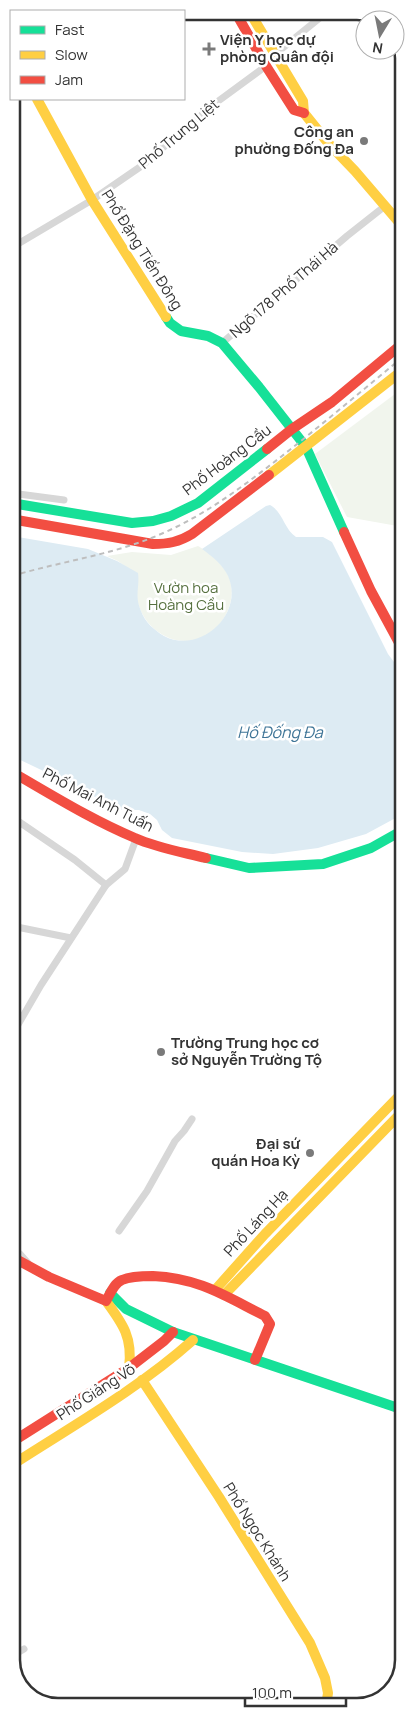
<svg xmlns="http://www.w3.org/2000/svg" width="415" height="1718" viewBox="0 0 415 1718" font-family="Manrope,sans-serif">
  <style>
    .green { fill: #f1f5ed }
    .water { fill: #ddebf3 }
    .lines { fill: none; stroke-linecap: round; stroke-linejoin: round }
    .street { stroke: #d7d7d7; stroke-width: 7 }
    .fast { stroke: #16e098; stroke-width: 10 }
    .slow { stroke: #ffcf43; stroke-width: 10 }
    .jam { stroke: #f24e42; stroke-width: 10 }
    .rail { stroke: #bebebe; stroke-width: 2; stroke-dasharray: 5 4; stroke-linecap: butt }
    .poi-dot { fill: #7a7a7a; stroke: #fff; stroke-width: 2 }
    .labels { text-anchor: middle; stroke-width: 5; stroke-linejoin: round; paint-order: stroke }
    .poi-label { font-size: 15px; font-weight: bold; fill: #333; stroke: #fff; text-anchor: start }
    .street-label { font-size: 15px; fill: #333; stroke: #fff }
    .park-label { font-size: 15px; fill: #56703f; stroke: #fff }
    .water-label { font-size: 16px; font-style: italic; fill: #3f7597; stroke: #fff }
    .rim { fill: none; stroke: #333; stroke-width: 2.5 }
  </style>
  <rect width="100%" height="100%" fill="#fff"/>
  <g class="green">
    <path d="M 403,388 L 403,527 L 347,517 L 315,454 Z"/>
    <path d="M 198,546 C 210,553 222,563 228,575 C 238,594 227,622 210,633 C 182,653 146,633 138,603 C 135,594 138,585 138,576 L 118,561 L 107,556 L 132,552 L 171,555 Z"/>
  </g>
  <path class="water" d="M 270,505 C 283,512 284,529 296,537 L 323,537 L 332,542 L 388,654 L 394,662 L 403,669 L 403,814 L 366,834 L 318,848 L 273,854 L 242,852 L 172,838 L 162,830 L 157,820 L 150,814 L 139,810 L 123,810 L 113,807 L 79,788 L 12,756 L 12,536 L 88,549 L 117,561 L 138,573 C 140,588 134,595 141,611 C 145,622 154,630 164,636 C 200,655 245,614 228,576 C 223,565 212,556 202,549 L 266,506 Z"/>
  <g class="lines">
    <g class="street">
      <path d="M 274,55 L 327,12"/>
      <path d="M 11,248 L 92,200 L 140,167 L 217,102 L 266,66"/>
      <path d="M 222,343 L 347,236 L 385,206"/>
      <path d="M 11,422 L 17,374"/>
      <path d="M 11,493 L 64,500"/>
      <path d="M 12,817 L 75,860 L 106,885"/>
      <path d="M 12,926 L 71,938"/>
      <path d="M 12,1035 L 41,985 L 106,885 L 125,869 L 136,839"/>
      <path d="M 119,1231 L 147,1191 L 175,1141 L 184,1131 L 192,1119"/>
      <path d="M 12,1249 L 20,1254 L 28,1263"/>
      <path d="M 12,1656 L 24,1649"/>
    </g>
    <g class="fast">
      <path d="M 166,317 L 170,323 L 181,331 L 208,336 L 222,343 L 259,387 L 306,447 L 344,532"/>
      <path d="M 11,503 L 132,523 L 153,521 L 171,516 L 198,503 L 267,449"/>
      <path d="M 206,858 L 249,868 L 323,864 L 371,848 L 403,830"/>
      <path d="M 110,1293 L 126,1309 L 173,1332 L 404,1410"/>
    </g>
    <g class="slow">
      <path d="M 249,11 L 303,101 L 304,113 L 329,144 L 355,171 L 403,227"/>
      <path d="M 37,99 L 92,200 L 166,317"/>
      <path d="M 269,475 L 403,370"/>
      <path d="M 215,1290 L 265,1234 L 403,1092"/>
      <path d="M 224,1295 L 403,1111"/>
      <path d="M 106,1301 C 123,1324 133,1338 129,1368"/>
      <path d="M 142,1380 L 219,1497 L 310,1643 L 325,1678 L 328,1693 L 326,1706"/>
      <path d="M 12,1465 C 74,1425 138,1389 193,1340"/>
    </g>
    <g class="jam">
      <path d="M 237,11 L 237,15 L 266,66 L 294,110 L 304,113"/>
      <path d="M 267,449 L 292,429 L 332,402 L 403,343"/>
      <path d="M 11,519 L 153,544 C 168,544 179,542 192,534 L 269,475"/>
      <path d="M 344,532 L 371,591 L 403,650"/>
      <path d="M 12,772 C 52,795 92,820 135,838 C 157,848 182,852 206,858"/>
      <path d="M 12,1257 L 49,1277 L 106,1301 C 110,1294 114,1283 122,1280 C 131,1276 144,1276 153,1276 C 199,1278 225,1296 265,1316 L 270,1324 L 255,1360"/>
      <path d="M 12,1442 L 129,1368 L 164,1341 L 173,1332"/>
    </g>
    <path class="rail" d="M 12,576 C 62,561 113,555 161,534 C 203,516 238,490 273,463 C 317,429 360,392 403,357"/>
  </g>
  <g class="poi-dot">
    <path d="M206.5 41.5h5v5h5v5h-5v5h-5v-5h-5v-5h5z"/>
    <circle cx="364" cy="141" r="5"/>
    <circle cx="161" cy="1052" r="5"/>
    <circle cx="310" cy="1153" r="5"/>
  </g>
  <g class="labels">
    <g class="poi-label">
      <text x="220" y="45">Viện Y học dự<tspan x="220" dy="17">phòng Quân đội</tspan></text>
      <text x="354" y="137" text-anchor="end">Công an<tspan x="354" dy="17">phường Đống Đa</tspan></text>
      <text x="171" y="1048">Trường Trung học cơ<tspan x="171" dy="17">sở Nguyễn Trường Tộ</tspan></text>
      <text x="300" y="1149" text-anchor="end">Đại sứ<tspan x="300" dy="17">quán Hoa Kỳ</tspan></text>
    </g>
    <g class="street-label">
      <text transform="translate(179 134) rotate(-40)" y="5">Phố Trung Liệt</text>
      <text transform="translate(142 250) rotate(58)" y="5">Phố Đặng Tiến Đông</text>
      <text transform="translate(284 290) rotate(-41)" y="5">Ngõ 178 Phố Thái Hà</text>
      <text transform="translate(227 460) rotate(-37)" y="5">Phố Hoàng Cầu</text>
      <text transform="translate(98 800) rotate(27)" y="5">Phố Mai Anh Tuấn</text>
      <text transform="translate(256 1223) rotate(-47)" y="5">Phố Láng Hạ</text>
      <text transform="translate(96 1392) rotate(-33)" y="5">Phố Giảng Võ</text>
      <text transform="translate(257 1532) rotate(58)" y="5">Phố Ngọc Khánh</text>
    </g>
    <g class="park-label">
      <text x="186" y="593">Vườn hoa<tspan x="186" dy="17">Hoàng Cầu</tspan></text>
    </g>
    <g class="water-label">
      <text x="280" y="738">Hố Đống Đa</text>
    </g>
  </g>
  <path d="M0 0H415V1718H0ZM58 20H357A38 38 0 0 1 395 58V1660A38 38 0 0 1 357 1698H58A38 38 0 0 1 20 1660V58A38 38 0 0 1 58 20Z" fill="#fff" fill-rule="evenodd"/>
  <path class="rim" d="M58 20H357A38 38 0 0 1 395 58V1660A38 38 0 0 1 357 1698H58A38 38 0 0 1 20 1660V58A38 38 0 0 1 58 20Z"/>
  <rect x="10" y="10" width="175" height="90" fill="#ffffff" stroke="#adadad"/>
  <rect x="20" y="26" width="25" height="8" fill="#16e098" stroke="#adadad"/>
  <text x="55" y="35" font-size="15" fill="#333333">Fast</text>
  <rect x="20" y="51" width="25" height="8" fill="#ffcf43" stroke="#adadad"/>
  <text x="55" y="60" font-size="15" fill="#333333">Slow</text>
  <rect x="20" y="76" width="25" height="8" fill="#f24e42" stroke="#adadad"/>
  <text x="55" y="85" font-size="15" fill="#333333">Jam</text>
  <g transform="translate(380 35) rotate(190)"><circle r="24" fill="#ffffff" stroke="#adadad"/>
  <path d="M0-4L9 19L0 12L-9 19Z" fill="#7a7a7a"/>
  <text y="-8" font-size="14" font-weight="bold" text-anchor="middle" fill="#333333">N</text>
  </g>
  <path d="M245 1698v8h101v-8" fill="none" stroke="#333333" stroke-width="2.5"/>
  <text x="252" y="1698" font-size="15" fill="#333333" stroke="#ffffff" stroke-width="4" paint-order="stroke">100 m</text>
</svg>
